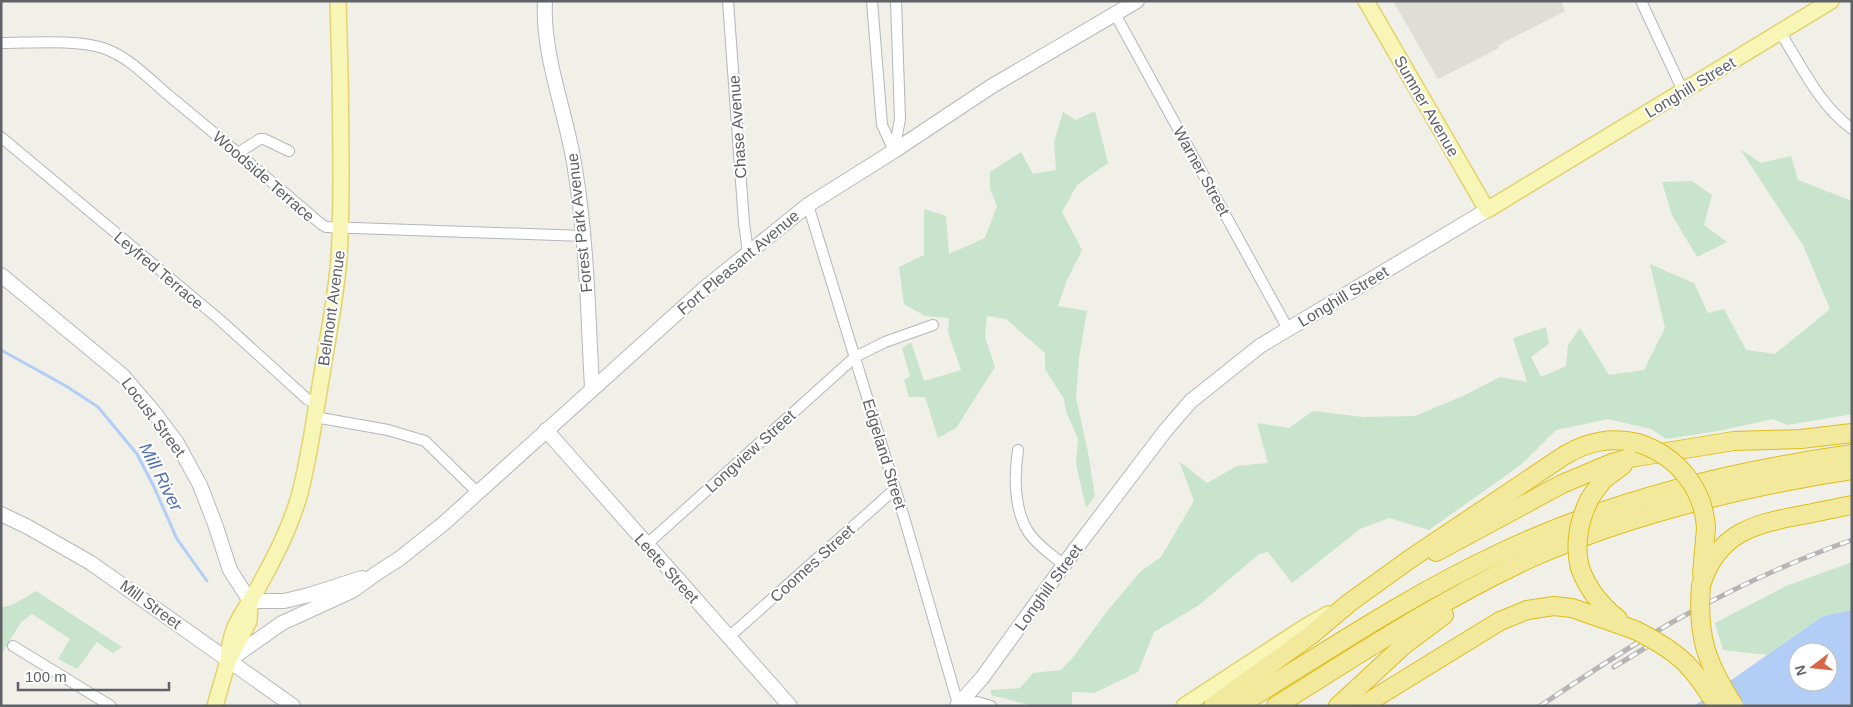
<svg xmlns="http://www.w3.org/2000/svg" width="1853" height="707" viewBox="0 0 1853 707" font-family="Helvetica,sans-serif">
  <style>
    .education { fill: #dfded6 }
    .green { fill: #c8e4cc }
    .water { fill: #b2cef6; fill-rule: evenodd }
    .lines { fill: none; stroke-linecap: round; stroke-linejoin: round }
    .stream { stroke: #b2cef6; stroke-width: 3 }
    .street-casing { stroke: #b5b6bb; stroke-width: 12 }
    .secondary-casing { stroke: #b6b8bd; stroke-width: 16 }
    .primary-casing { stroke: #e3d36e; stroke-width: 18 }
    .highway-casing { stroke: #debe19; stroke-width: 20 }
    .street { stroke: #fff; stroke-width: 10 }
    .secondary { stroke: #fff; stroke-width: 14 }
    .primary { stroke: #f7f6b6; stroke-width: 15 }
    .highway { stroke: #f2e99d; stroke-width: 18 }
    .rail-casing { stroke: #b5b5b6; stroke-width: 5 }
    .rail { stroke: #fff; stroke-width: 3; stroke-dasharray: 9; stroke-linecap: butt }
    .highway-bridge-casing { stroke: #debe19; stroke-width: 20; stroke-linecap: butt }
    .highway-bridge { stroke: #f2e99d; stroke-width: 18 }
    .labels { text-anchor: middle; stroke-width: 4; stroke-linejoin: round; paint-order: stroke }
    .street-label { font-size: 16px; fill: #5f6166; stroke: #fff }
    .water-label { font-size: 18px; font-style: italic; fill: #5372b0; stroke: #fff }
  </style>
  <rect width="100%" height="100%" fill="#f0efe8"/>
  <path class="education" d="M 1393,1 L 1561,1 L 1565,11 L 1499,45 L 1499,48 L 1438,79 Z"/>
  <g class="green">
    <path d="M 1095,111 L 1108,163 L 1077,185 L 1062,212 L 1082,250 L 1067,280 L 1058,306 L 1087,311 L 1079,358 L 1076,398 L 1088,452 L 1095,496 L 1086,508 L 1076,464 L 1078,439 L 1066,411 L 1064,399 L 1045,369 L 1045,353 L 1006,319 L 987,316 L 985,337 L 995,367 L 956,428 L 938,438 L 925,397 L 909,397 L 904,380 L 910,376 L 902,348 L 911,342 L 924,381 L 961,370 L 948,332 L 949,318 L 925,316 L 904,304 L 899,267 L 924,255 L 924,209 L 946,216 L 949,254 L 985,238 L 997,206 L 990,189 L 990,172 L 1021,152 L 1033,174 L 1056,170 L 1054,142 L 1063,112 L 1076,120 Z"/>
    <path d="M 1740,149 L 1761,163 L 1791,156 L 1798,180 L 1852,201 L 1852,414 L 1787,425 L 1773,419 L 1718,431 L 1666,439 L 1651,429 L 1608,419 L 1556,430 L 1522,464 L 1429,530 L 1389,518 L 1360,529 L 1292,583 L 1268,552 L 1259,554 L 1199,605 L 1154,632 L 1138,672 L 1094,693 L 1072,692 L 1072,706 L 1034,706 L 991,695 L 991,690 L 1020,688 L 1033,673 L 1061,670 L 1074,656 L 1109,609 L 1141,571 L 1161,557 L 1194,501 L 1179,461 L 1207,483 L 1237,466 L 1268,463 L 1257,423 L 1289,428 L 1313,411 L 1363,417 L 1415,416 L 1465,395 L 1500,377 L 1527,382 L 1513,338 L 1546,327 L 1549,344 L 1531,357 L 1541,377 L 1566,366 L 1568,345 L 1580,328 L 1609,375 L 1644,370 L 1665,328 L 1650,264 L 1694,283 L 1708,313 L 1724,309 L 1746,350 L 1775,354 L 1830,309 L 1803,245 Z"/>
    <path d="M 1692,181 L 1712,195 L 1704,225 L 1727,242 L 1697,257 L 1672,215 L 1662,182 Z"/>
    <path d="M 1852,562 L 1852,610 L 1823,616 L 1767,655 L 1723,650 L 1715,623 L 1786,586 Z"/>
    <path d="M 36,591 L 122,647 L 113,653 L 97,642 L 77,669 L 58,659 L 70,639 L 32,614 L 21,622 L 1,655 L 1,608 L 14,604 Z"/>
  </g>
  <path class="water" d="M 1852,610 L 1852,706 L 1694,706 L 1823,616 ZM 1798,652 L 1828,652 L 1828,682 L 1798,682 Z"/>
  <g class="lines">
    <path class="stream" d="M 1,350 L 66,386 L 98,407 L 137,454 L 154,487 L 177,539 L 207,581"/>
    <g class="street-casing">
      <g id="street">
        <path d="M 728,1 L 744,223 L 748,252"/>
        <path d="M 872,1 L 882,125 L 894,151"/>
        <path d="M 1641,1 L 1683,91"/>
        <path d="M 1115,14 L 1288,329"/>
        <path d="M 1780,32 C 1801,65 1819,105 1852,129"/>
        <path d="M 1,43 C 31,43 76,39 103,48 C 130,57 152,82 173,99 C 223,140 272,182 321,224 L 326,227 L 584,236"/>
        <path d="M 1,137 L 220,320 L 307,399 L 317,404"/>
        <path d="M 894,151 L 900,119 L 896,1"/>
        <path d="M 238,153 L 260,139 L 264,139 L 289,151"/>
        <path d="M 808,205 L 906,524 L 958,704 L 977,702 L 991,706"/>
        <path d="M 315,417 L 388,430 L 425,441 L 477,492"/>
        <path d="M 1018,450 C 1014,476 1014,511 1029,533 C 1038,546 1052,555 1064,565"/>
        <path d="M 646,545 L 855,357 L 885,342 L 933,325"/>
        <path d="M 729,637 L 895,489"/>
        <path d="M 13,646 L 111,706"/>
      </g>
    </g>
    <g class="secondary-casing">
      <g id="secondary">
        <path d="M 545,1 C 542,57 567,114 575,169 C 587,241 588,315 592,388"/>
        <path d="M 1,275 L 123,376 L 153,411 L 177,443 L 200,485 L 215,524 L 230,570 L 250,601 L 284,601 L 309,595 L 362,578"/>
        <path d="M 546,430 L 790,706"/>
        <path d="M 1,514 L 28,527 L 91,563 L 293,706"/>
        <path d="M 228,661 L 282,623 L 352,591 L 377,573 L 399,559 L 443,524 L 706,287 L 808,205 L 894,151 L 992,86 L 1137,1"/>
        <path d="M 957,706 L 982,678 L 1074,551 L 1165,431 L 1191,401 L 1260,346 L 1487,210"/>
      </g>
    </g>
    <g class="primary-casing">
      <g id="primary">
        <path d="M 1366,1 L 1487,210 L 1831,1"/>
        <path d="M 228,661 C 230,624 243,615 259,586 C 276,555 291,526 300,493 C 310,454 315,414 322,374 C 328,336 336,297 339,258 C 341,227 341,195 341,164 C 341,109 340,55 338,1"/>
        <path d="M 215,706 L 228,661 L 249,621 L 250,601"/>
        <path d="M 1184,706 L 1305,627 L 1328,614"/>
      </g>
    </g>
    <g class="highway-casing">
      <g id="highway">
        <path d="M 1590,498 L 1603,480 L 1623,465"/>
        <path d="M 1436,552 L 1562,484 L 1612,463 L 1630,458 L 1734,441 L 1801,439 L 1852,433"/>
        <path d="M 1580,568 C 1588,590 1600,605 1618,619"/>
        <path d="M 1702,574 L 1706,528"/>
        <path d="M 1701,585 C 1718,532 1754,524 1802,515 C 1819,512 1835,508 1852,505"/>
        <path d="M 1213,706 L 1311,635 L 1349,603 L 1410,559 L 1565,455 C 1589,441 1611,437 1638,443"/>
        <path d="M 1238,706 C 1324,653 1408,596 1500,553 C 1611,500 1731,471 1852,454"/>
        <path d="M 1276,706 C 1359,654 1442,599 1531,558 C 1629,515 1746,486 1852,470"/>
        <path d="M 1338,706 L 1404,645 L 1444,615"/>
        <path d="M 1362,706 L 1500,621 L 1527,610 L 1554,606 L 1572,608 L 1635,630"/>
      </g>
    </g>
    <use href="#street" class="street"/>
    <use href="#secondary" class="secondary"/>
    <use href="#primary" class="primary"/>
    <use href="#highway" class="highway"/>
    <g class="rail-casing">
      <g id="rail">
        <path d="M 1614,667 L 1663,637"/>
        <path d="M 1540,706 C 1585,676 1631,645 1678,619 C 1734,588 1792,561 1852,540"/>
      </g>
    </g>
    <use href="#rail" class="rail"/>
    <g class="highway-bridge-casing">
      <g id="highway-bridge">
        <path d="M 1638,443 C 1676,455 1704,488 1706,528"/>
        <path d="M 1580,568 C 1574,544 1579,520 1590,498"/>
        <path d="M 1701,585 C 1697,637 1706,662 1734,706"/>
        <path d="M 1635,630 C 1679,652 1692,665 1717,706"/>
      </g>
    </g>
    <use href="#highway-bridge" class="highway-bridge"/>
  </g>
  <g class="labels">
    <g class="street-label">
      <text transform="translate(1690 87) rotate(-31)" y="6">Longhill Street</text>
      <text transform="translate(1427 106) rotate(60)" y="6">Sumner Avenue</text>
      <text transform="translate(737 127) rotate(-94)" y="6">Chase Avenue</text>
      <text transform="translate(1202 171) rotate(61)" y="6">Warner Street</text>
      <text transform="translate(264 176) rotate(41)" y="6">Woodside Terrace</text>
      <text transform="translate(579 223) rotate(-96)" y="6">Forest Park Avenue</text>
      <text transform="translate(738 262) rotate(-40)" y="6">Fort Pleasant Avenue</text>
      <text transform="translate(159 270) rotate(40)" y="6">Leyfred Terrace</text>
      <text transform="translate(1343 296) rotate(-31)" y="6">Longhill Street</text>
      <text transform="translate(331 308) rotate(-82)" y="6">Belmont Avenue</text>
      <text transform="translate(154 417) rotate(53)" y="6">Locust Street</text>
      <text transform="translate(750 451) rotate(-42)" y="6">Longview Street</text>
      <text transform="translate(885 454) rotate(73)" y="6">Edgeland Street</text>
      <text transform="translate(812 563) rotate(-42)" y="6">Coomes Street</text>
      <text transform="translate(667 568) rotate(48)" y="6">Leete Street</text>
      <text transform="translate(1048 587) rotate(-54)" y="6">Longhill Street</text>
      <text transform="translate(151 604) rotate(36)" y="6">Mill Street</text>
    </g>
    <g class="water-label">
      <text transform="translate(161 477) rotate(63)" y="6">Mill River</text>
    </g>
  </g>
  <rect width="1853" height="707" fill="none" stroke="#5f6166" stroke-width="5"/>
  <g transform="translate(1813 667) rotate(254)"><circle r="24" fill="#ffffff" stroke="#bfc0c2"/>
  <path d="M0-4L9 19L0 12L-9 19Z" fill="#d76746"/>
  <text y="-8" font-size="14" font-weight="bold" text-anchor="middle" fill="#5f6166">N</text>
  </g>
  <path d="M18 682v8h151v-8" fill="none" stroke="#5f6166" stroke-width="2.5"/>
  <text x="25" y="682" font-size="15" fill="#5f6166" stroke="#ffffff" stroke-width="4" paint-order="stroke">100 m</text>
</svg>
